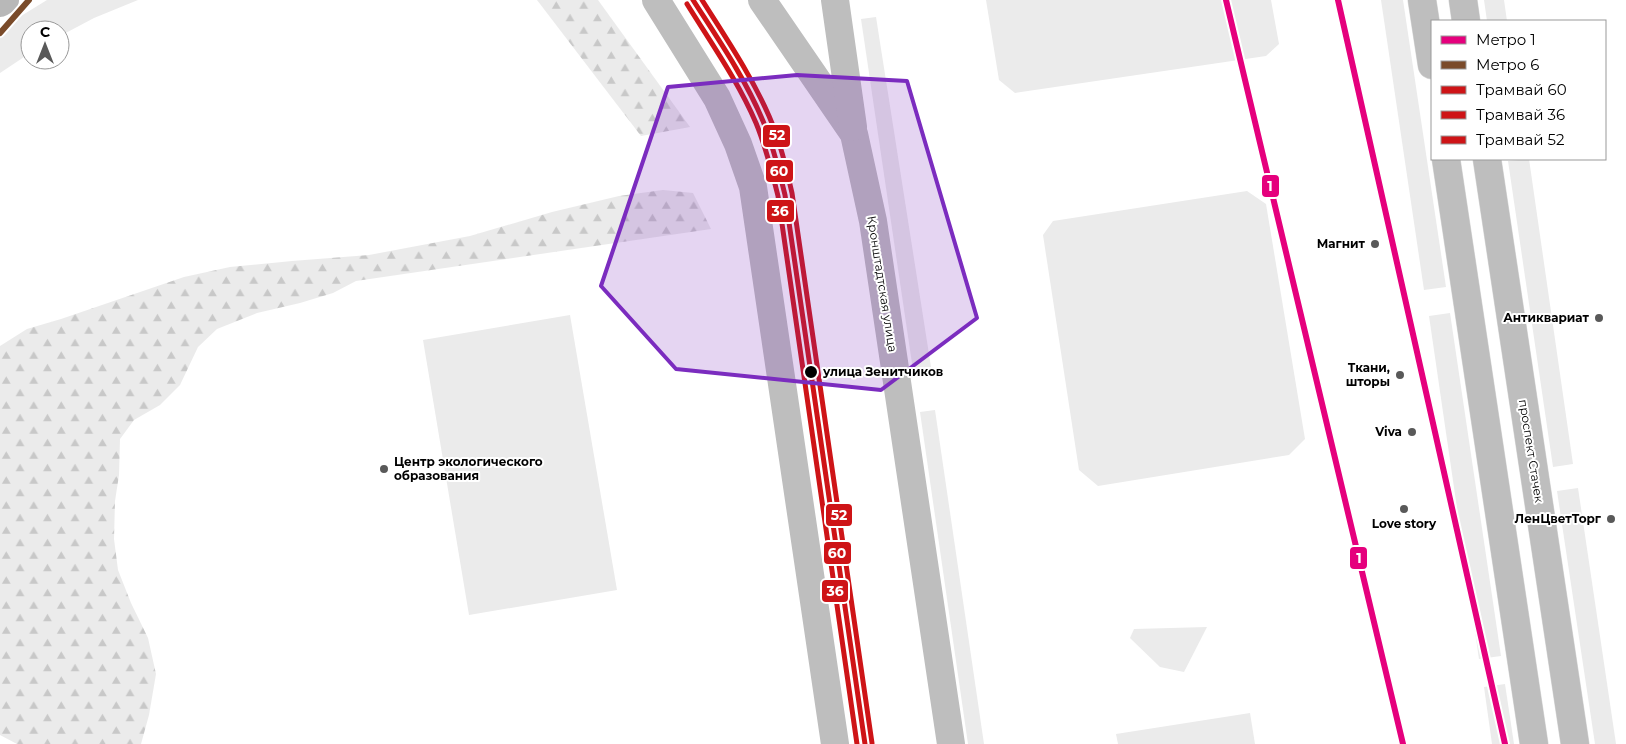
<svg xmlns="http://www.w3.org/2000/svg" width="1626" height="744" viewBox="0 0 1626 744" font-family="Montserrat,sans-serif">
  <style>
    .green { fill: #ebebeb }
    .forest { fill: url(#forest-firs) }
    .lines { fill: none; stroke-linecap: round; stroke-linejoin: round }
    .primary-casing { stroke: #dbdbdb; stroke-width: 29 }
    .minor { stroke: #bebebe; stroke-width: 28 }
    .secondary { stroke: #b8b8b8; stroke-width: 28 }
    .primary { stroke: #bebebe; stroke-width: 28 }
    .tram-1-casing { stroke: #fff; stroke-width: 9 }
    .tram-2-casing { stroke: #fff; stroke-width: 9 }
    .tram-3-casing { stroke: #fff; stroke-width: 9 }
    .tram-1 { stroke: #ce1417; stroke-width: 5 }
    .tram-2 { stroke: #ce1417; stroke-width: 5 }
    .tram-3 { stroke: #ce1417; stroke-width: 5 }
    .metro-1-casing { stroke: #fff; stroke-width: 10 }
    .metro-2-casing { stroke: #fff; stroke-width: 10 }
    .metro-1 { stroke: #e5007d; stroke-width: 6 }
    .metro-2 { stroke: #7a4b2a; stroke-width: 6 }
    .marked { fill: #7b2cbf; fill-opacity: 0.2; stroke: #7b2cbf; stroke-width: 4; stroke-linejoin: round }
    .poi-dot { fill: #595959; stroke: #fff; stroke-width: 2 }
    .stop-dot { fill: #000; stroke: #fff; stroke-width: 2 }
    .labels { text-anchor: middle; stroke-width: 4; stroke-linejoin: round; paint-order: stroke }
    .poi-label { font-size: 12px; font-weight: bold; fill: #000; stroke: #fff; text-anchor: end }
    .street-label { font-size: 12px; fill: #000; stroke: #fff }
    .stop-label { font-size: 12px; font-weight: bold; fill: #000; stroke: #fff; text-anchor: start }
    .line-badge { stroke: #fff; stroke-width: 2 }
    .badge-label { font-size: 14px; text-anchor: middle; font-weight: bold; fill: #fff }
  </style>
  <defs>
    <pattern id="forest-firs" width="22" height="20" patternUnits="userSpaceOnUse" patternTransform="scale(1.25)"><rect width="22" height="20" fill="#ebebeb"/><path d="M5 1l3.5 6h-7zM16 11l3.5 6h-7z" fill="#c8c8c8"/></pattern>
  </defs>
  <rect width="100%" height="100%" fill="#fff"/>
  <g class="green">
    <path d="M 47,0 L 138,0 L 94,18 L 60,36 L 60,30 L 30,30 L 30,53 L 0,73 L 0,29 Z"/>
    <path d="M 986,0 L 1271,0 L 1279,44 L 1266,56 L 1015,93 L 999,80 Z"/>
    <path d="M 1381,0 L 1403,0 L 1446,287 L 1424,290 Z"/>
    <path d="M 1484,0 L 1504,0 L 1507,21 L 1487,21 Z"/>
    <path d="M 876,17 L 931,367 L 913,370 L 861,19 Z"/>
    <path d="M 1529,159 L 1573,464 L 1553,467 L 1508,161 Z"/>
    <path d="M 1247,191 L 1266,204 L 1305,439 L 1289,455 L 1098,486 L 1079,470 L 1043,235 L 1053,221 Z"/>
    <path d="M 1450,313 L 1501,656 L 1479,659 L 1429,316 Z"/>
    <path d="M 570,315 L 617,590 L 469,615 L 423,340 Z"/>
    <path d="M 935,410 L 984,744 L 968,744 L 920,412 Z"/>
    <path d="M 1578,488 L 1616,744 L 1595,744 L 1557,491 Z"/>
    <path d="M 1207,627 L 1184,672 L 1160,667 L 1130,638 L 1134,629 Z"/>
    <path d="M 1505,684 L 1514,744 L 1492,744 L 1484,687 Z"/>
    <path d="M 1250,713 L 1255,744 L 1118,744 L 1116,734 Z"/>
  </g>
  <g class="forest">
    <path d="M 537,0 L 598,0 L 690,127 L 641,136 Z"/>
    <path d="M 663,190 L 693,193 L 711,229 L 356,281 L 333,293 L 300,303 L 257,313 L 217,329 L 198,347 L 180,385 L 160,405 L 134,420 L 120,439 L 119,475 L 115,501 L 114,539 L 118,570 L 131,603 L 148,638 L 156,674 L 149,715 L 141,744 L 17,744 L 0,735 L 0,346 L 27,329 L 61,319 L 184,277 L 230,267 L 292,261 L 369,255 L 470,236 L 552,212 L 619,196 Z"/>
  </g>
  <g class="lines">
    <g class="primary-casing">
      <g id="primary">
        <path d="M 1422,0 L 1432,65"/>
        <path d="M 1463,0 L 1466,21"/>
        <path d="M 1446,159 L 1534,744"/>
        <path d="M 1487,159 L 1575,744"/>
      </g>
    </g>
    <g class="minor">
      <path d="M 656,0 L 717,98 L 738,144 L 753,187 L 835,744"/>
      <path d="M 762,0 L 854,134 L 873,221 L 951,744"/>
      <path d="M 835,0 L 853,127"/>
    </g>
    <path class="secondary" d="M 0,3 L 5,0"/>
    <use href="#primary" class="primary"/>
    <g class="tram-1-casing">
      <path id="tram-1" d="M 693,0 C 718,39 745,78 763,121 C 773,145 779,170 785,195 L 865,744"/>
    </g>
    <g class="tram-2-casing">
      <path id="tram-2" d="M 687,4 C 711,43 738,81 756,123 C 766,147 772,172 778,196 L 857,744"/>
    </g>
    <g class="tram-3-casing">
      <path id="tram-3" d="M 702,0 C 726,38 751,75 769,116 C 780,141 786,167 792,193 L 872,743"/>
    </g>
    <use href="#tram-1" class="tram-1"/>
    <use href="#tram-2" class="tram-2"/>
    <use href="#tram-3" class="tram-3"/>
    <g class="metro-1-casing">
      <g id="metro-1">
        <path d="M 1226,0 L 1403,744"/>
        <path d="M 1338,0 L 1505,744"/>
      </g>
    </g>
    <g class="metro-2-casing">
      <path id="metro-2" d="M 0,33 L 29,0"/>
    </g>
    <use href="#metro-1" class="metro-1"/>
    <use href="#metro-2" class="metro-2"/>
  </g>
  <path class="marked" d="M 797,75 L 907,81 L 977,318 L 881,390 L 676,369 L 601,286 L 668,87 Z"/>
  <g class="poi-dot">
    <circle cx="1375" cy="244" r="5"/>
    <circle cx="1599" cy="318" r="5"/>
    <circle cx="1400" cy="375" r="5"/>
    <circle cx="1412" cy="432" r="5"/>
    <circle cx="384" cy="469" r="5"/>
    <circle cx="1404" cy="509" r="5"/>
    <circle cx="1611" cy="519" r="5"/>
  </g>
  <circle class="stop-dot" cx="811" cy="372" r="7"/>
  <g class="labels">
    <g class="poi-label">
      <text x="1365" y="248">Магнит</text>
      <text x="1589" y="322">Антиквариат</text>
      <text x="1390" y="372">Ткани,<tspan x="1390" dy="14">шторы</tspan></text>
      <text x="1402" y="436">Viva</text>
      <text x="394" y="466" text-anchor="start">Центр экологического<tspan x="394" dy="14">образования</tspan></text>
      <text x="1601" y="523">ЛенЦветТорг</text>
      <text x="1404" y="528" text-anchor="middle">Love story</text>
    </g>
    <g class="street-label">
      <text transform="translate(882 284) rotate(81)" y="4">Кронштадтская улица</text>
      <text transform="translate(1531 451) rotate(81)" y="4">проспект Стачек</text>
    </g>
    <g class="stop-label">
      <text x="823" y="376">улица Зенитчиков</text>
    </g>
  </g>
  <g class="line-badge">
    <rect x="762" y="124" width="29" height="24" rx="5" fill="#ce1417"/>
    <rect x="765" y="159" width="29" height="24" rx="5" fill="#ce1417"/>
    <rect x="1261" y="174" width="19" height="24" rx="5" fill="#e5007d"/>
    <rect x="766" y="199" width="29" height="24" rx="5" fill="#ce1417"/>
    <rect x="825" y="503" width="28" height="24" rx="5" fill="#ce1417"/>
    <rect x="823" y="541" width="29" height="24" rx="5" fill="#ce1417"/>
    <rect x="1349" y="546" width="19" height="24" rx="5" fill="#e5007d"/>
    <rect x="821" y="579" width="28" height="24" rx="5" fill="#ce1417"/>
  </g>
  <g class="badge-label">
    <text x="777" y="140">52</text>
    <text x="779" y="176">60</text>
    <text x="1270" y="191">1</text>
    <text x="780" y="216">36</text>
    <text x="839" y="520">52</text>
    <text x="837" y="558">60</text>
    <text x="1359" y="563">1</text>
    <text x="835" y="596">36</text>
  </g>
  <rect x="1431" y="20" width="175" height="140" fill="#ffffff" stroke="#999999"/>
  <rect x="1441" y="36" width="25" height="8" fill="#e5007d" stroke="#999999"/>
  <text x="1476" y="45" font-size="15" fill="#000000">Метро 1</text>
  <rect x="1441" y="61" width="25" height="8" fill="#7a4b2a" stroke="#999999"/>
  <text x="1476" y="70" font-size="15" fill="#000000">Метро 6</text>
  <rect x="1441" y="86" width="25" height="8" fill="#ce1417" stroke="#999999"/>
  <text x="1476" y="95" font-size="15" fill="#000000">Трамвай 60</text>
  <rect x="1441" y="111" width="25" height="8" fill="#ce1417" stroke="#999999"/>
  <text x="1476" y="120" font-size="15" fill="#000000">Трамвай 36</text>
  <rect x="1441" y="136" width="25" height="8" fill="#ce1417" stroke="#999999"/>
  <text x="1476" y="145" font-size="15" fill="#000000">Трамвай 52</text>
  <g transform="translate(45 45)"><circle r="24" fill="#ffffff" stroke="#999999"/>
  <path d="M0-4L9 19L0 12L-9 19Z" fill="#595959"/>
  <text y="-8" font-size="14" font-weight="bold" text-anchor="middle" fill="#000000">С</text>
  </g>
</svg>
